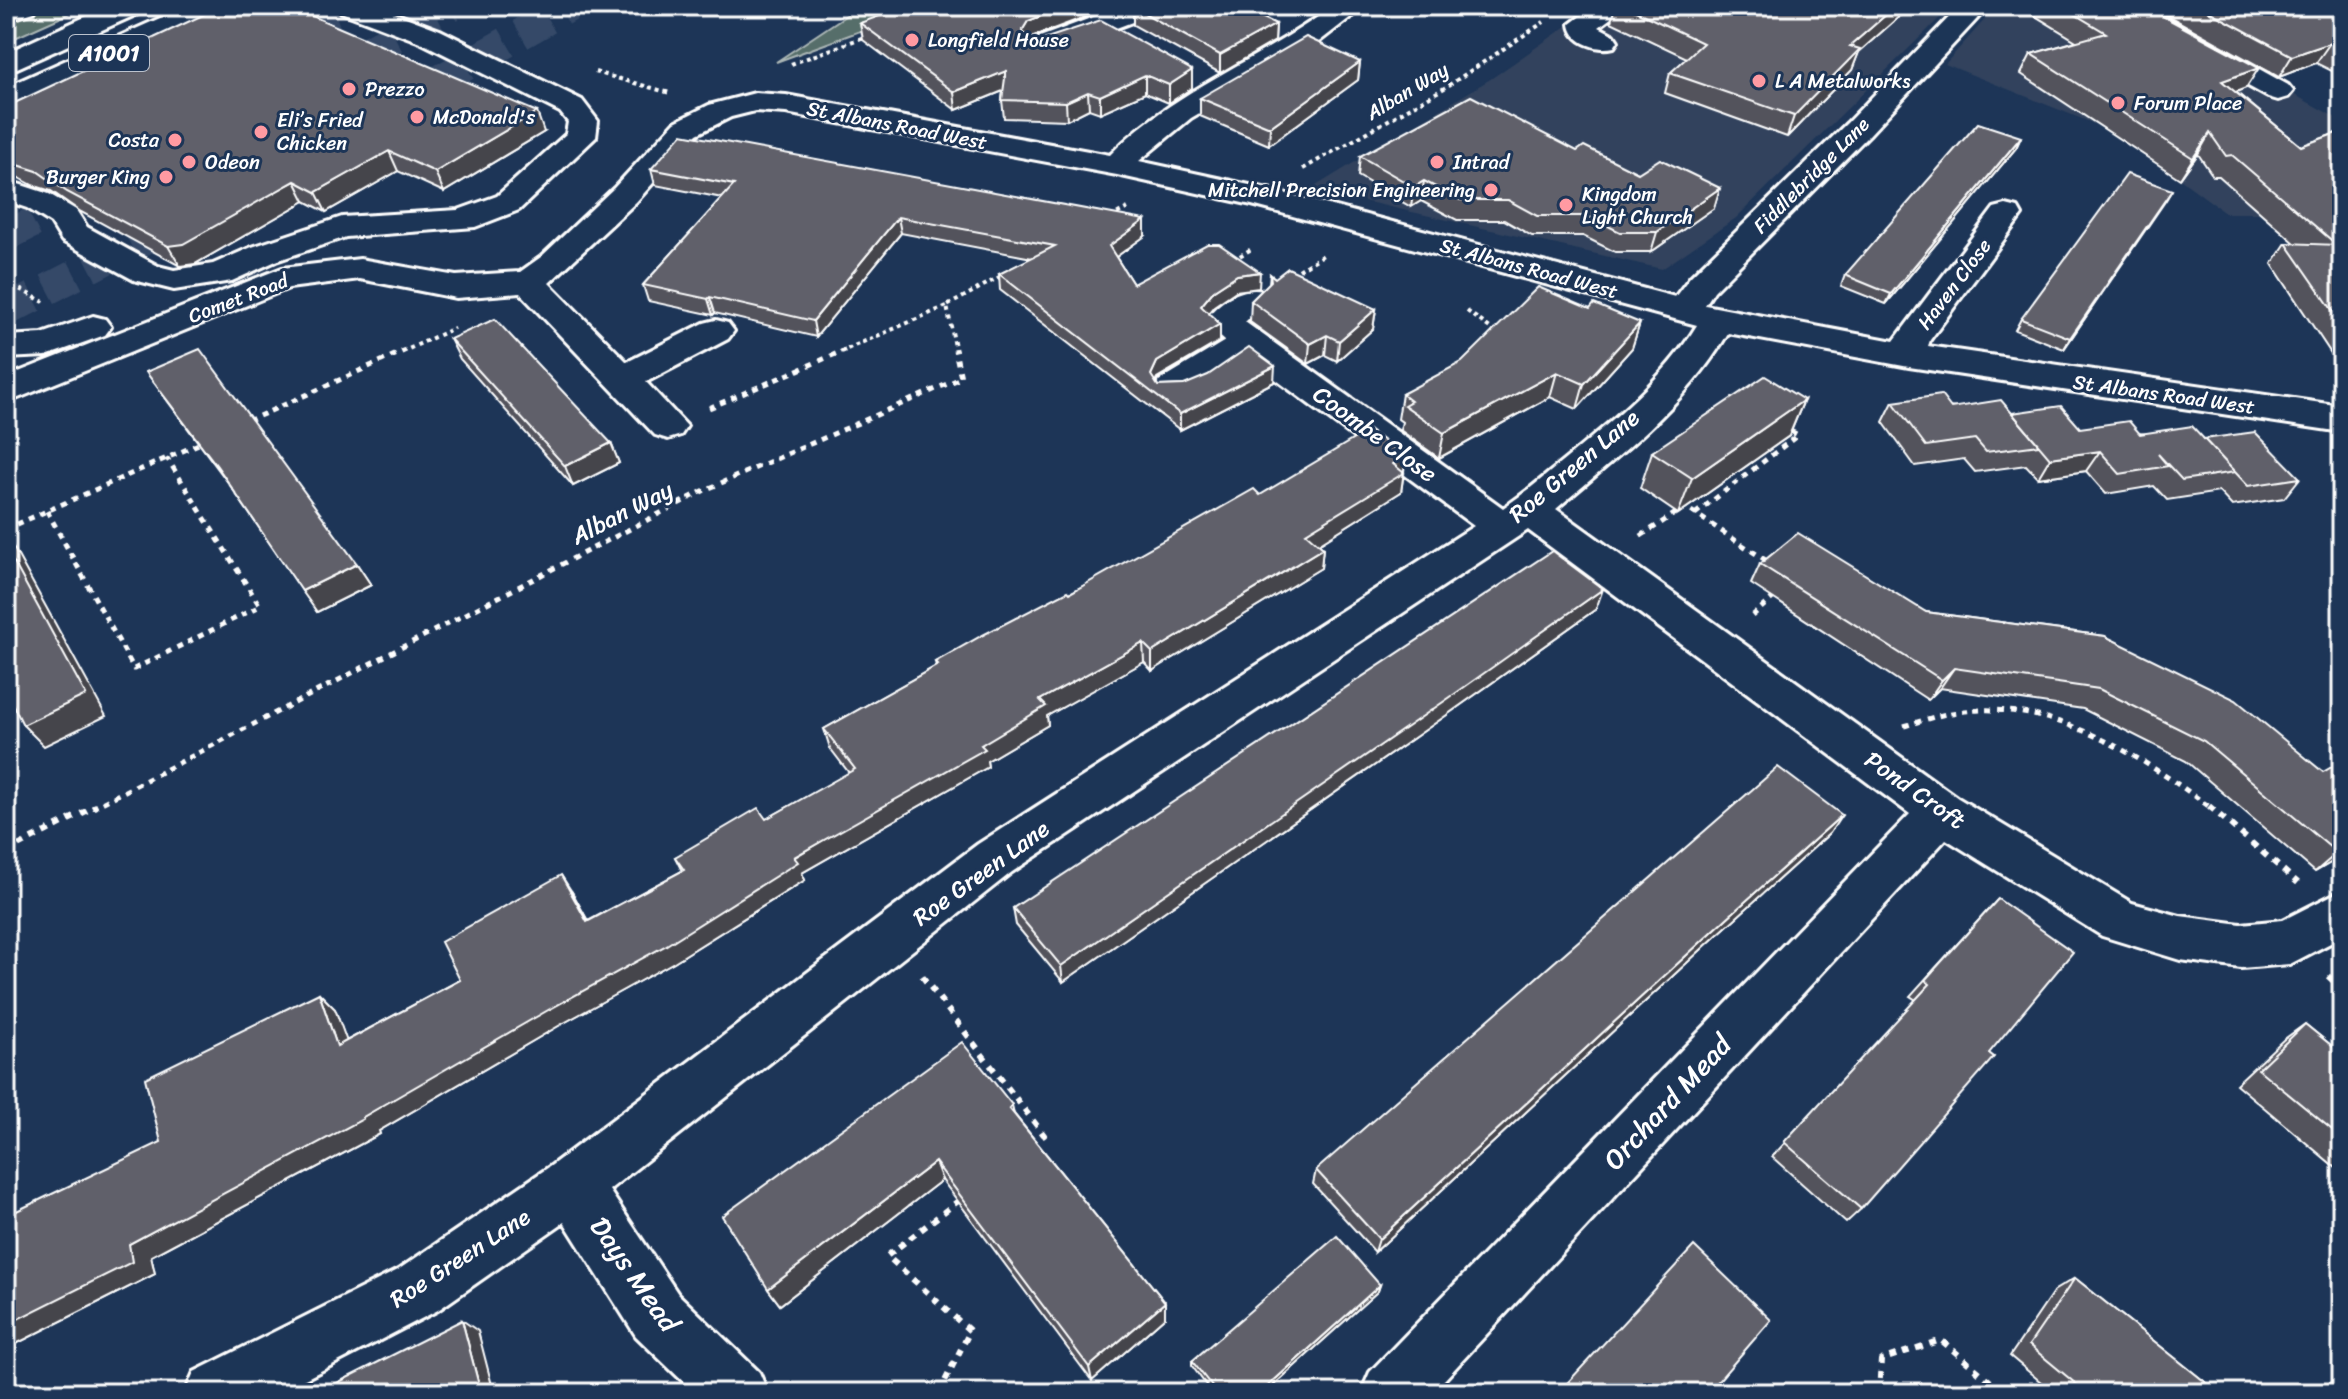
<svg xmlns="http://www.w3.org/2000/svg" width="2348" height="1399" viewBox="0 0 2348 1399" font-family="Sriracha,sans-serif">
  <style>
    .built { fill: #31425d }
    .green { fill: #576e6b; stroke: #abb6b5; stroke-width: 2 }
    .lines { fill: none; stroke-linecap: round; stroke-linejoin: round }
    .minor-tunnel { stroke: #344968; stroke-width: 31; stroke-dasharray: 31 16; stroke-linecap: butt }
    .highway-tunnel { stroke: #344968; stroke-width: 31; stroke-dasharray: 31 16; stroke-linecap: butt }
    .minor-casing { stroke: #fff; stroke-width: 6 }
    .major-casing { stroke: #fff; stroke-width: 6 }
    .path-far2 { stroke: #fff; stroke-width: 4; stroke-dasharray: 4 4; stroke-linecap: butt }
    .path-far1 { stroke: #fff; stroke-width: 5; stroke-dasharray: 6 6; stroke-linecap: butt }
    .path { stroke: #fff; stroke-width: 6; stroke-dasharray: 7 7; stroke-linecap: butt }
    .minor { fill: #1d3557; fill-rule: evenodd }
    .major { fill: #1d3557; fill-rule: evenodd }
    .wall { fill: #53535c; stroke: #fff; stroke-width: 2 }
    .shaded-wall { fill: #44444b; stroke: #fff; stroke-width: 2 }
    .building { fill: #61616b; stroke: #fff; stroke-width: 2 }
    .poi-dot { fill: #ff9aa2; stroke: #1d3557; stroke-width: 3 }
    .labels { text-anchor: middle; stroke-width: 6; stroke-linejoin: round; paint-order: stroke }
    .far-poi-label { font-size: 20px; fill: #fff; stroke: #1d3557; text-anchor: start }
    .far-street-label { font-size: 20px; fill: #fff; stroke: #1d3557 }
    .shield { fill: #1d3557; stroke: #bbc2cd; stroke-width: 2 }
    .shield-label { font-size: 22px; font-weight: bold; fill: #fff }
    .street-label { font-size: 24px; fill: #fff; stroke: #1d3557 }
    .near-street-label { font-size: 28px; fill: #fff; stroke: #1d3557 }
  </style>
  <rect width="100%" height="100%" fill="#1d3557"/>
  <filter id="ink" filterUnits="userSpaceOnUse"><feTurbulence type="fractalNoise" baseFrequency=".0125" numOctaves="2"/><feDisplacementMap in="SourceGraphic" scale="16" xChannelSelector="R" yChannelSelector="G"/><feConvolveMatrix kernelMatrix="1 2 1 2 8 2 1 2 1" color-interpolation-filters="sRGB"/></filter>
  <g filter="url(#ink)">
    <g class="built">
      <path d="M 1596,6 L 1952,6 L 1736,218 L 1662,269 L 1311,189 L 1492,78 Z"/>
      <path d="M 1997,6 L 2134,6 L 2342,121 L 2342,213 L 2226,213 L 2117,133 L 1945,64 Z"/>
    </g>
    <g class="green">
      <path d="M 39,6 L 86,6 L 6,42 L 6,19 Z"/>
      <path d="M 860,6 L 928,6 L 776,62 Z"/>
    </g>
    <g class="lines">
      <path class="minor-tunnel" d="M 263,42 L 301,23 L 349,6"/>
      <g class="highway-tunnel">
        <path d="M 326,74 L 452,6"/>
        <path d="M 398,104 L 570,6"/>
        <path d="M 6,236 L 97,190"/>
        <path d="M 6,311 L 189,216"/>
      </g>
      <g class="minor-casing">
        <g id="minor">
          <path d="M 6,6 L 38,6 L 34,12 L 6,21 Z"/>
          <path d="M 337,6 L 376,6 L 440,30 L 582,100 L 598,121 L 596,137 L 519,210 L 475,227 L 346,237 L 276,261 L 232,281 L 174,290 L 134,280 L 62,241 L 51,223 L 27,208 L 6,201 L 6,180 L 49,194 L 76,210 L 87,227 L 158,266 L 174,270 L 213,264 L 252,247 L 342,217 L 458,210 L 497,196 L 566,134 L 568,122 L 560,112 L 420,42 L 341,12 Z"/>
          <path d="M 1123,6 L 1163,6 L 1159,12 L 1060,49 L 1050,52 L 1040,49 L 1036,43 L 1040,37 Z"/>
          <path d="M 1333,6 L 1365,6 L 1311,48 L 1191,118 L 1139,161 L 1268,189 L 1675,297 L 1690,277 L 1847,123 L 1960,6 L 1989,6 L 1869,135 L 1714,291 L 1705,305 L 1894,341 L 1994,208 L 2006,205 L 2018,208 L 2022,215 L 1930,340 L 1928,346 L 2342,406 L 2342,432 L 1909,367 L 1728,333 C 1686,405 1618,456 1556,509 L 1958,798 L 2132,903 L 2180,916 L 2241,924 L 2283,920 L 2342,890 L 2342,937 L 2290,964 L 2241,968 L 2180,960 L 2102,936 L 1946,839 L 1432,1393 L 1361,1393 L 1370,1372 L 1910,814 L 1528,530 L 1012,872 L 609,1190 L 678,1294 L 759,1372 L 768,1393 L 695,1393 L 636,1336 L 564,1222 L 438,1310 L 278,1393 L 185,1393 L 194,1372 L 398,1270 L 552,1165 L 978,844 L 1474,526 L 1248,359 C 1223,375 1190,407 1159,399 L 1154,390 L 1159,381 L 1225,341 L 1204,322 C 1217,303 1240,286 1263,291 L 1268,299 L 1245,322 L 1503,508 C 1526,493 1546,475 1567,458 C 1614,419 1665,378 1697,325 L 1252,205 L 1117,175 L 786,113 L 755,111 L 731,117 L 697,134 L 636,202 L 549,283 L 627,362 L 704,323 L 716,320 L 728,323 L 734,331 L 728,339 L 646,382 L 687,426 L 681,435 L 668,439 L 655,435 L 520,293 L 456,298 L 360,279 L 289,288 L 6,403 L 6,377 L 282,268 L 360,259 L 456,276 L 520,272 L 541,257 L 614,188 L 675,122 L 709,105 L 755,93 L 786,95 L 1110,155 C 1173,90 1261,60 1333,6 Z"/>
          <path d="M 1594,6 L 1627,6 L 1599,27 L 1614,35 L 1618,41 L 1614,47 C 1597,51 1572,43 1570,24 Z"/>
          <path d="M 2110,6 L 2145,6 L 2288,85 L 2293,91 L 2288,97 L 2278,100 L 2268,97 L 2114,12 Z"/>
          <path d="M 93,316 L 105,319 L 111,327 L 105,335 L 46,356 L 6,358 L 6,336 L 42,334 Z"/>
        </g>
      </g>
      <g class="major-casing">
        <g id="major">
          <path d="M 109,6 L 146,6 L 142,12 L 6,73 L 6,53 Z"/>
          <path d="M 187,6 L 224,6 L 220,12 L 6,107 L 6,87 Z"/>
        </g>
      </g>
      <g class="path-far2">
        <path d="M 791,64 L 867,36"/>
        <path d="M 595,72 L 670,93"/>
        <path d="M 1303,169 L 1446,87 L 1544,22"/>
        <path d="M 1110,217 L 1130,207"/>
        <path d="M 1233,260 L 1253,248"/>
        <path d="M 1292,274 L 1325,254"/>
        <path d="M 6,282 L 44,302"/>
        <path d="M 1467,311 L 1498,334"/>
        <path d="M 402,352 L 454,328"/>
        <path d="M 840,352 L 947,306"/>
        <path d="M 956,352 L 947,306 L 1003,275"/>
      </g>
      <g class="path-far1">
        <path d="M 709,408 L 845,350"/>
        <path d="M 248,421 L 406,350"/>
        <path d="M 47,511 L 134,669 L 260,606 L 167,458"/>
        <path d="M 1695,514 L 1798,435 L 1787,429"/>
        <path d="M 6,529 L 203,442"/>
        <path d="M 1641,536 L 1685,507 L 1770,563"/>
        <path d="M 1752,616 L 1775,596"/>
        <path d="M 1904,726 C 1922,721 1940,714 1958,712 C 2052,698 2139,755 2211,808"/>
        <path d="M 92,808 L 705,490 L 961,378 L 955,350"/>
      </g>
      <g class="path">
        <path d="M 2209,806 L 2298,883"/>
        <path d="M 6,852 L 96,806"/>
        <path d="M 922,976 L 1044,1135 L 1033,1143"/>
        <path d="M 2328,976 L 2342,989"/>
        <path d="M 939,1393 L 970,1331 L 887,1256 L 962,1198"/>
        <path d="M 1879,1393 L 1881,1360 L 1941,1340 L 2004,1393"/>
      </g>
      <use href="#minor" class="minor"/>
      <use href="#major" class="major"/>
    </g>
    <g class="wall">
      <path d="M 1114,6 L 1029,38 L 1192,70 L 1192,88 L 1169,103 L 1145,93 L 1100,113 L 1089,109 L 1067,120 L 1004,118 L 1002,100 L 1003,91 L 956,110 L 863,40 L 860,23 Z"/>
      <path d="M 1615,6 L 1911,6 L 1859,52 L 1852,70 L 1787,137 L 1665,93 L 1670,73 L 1687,58 L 1611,22 Z"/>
      <path d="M 2019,6 L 2144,6 L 2246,88 L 2236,92 L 2301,146 L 2342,131 L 2342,367 L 2340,367 L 2272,264 L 2286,243 L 2296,244 L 2219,176 L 2213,176 L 2198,154 L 2180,179 L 2021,74 L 2031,54 L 2076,41 Z"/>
      <path d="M 2151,6 L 2342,6 L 2342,76 L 2316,63 L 2279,77 Z"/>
      <path d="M 1133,7 L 1254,13 L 1276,24 L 1275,41 L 1220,73 L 1133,25 Z"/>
      <path d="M 1360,62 L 1358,80 L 1269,145 L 1200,116 L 1200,98 Z"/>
      <path d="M 6,107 L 544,132 L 444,192 L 398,171 L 326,212 L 305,201 L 195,264 L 180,266 L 81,212 L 51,191 L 32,185 L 6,171 Z"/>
      <path d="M 2021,137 L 2016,148 L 1886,304 L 1841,286 L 1845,275 Z"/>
      <path d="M 1577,151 L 1638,173 L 1720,188 L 1714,208 L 1651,252 L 1615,252 L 1583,236 L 1532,236 L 1504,220 L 1457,220 L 1421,201 L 1411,207 L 1358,176 L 1360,156 Z"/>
      <path d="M 651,169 L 1145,236 L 1116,257 L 1133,284 L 1259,288 L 1236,291 L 1214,306 L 1208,313 L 1220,324 L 1220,341 L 1157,378 L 1156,382 L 1158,386 L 1274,382 L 1180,430 L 1000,290 L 999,274 L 1032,258 L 901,233 L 816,337 L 715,313 L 713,315 L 648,301 L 643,285 L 722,198 L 655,185 Z"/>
      <path d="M 2172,190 L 2064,349 L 2015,330 L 2021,319 Z"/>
      <path d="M 1270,274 L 1275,278 L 1376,309 L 1373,329 L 1337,361 L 1325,355 L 1308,364 L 1250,322 L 1251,301 L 1269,283 Z"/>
      <path d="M 1590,309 L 1640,323 L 1632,348 L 1577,409 L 1550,397 L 1439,458 L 1400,430 L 1402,422 L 1398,419 L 1402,394 Z"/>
      <path d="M 450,339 L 611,443 L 619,463 L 573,486 L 460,359 Z"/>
      <path d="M 146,372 L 357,564 L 371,585 L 317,612 L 229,484 Z"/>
      <path d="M 1804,400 L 1789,436 L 1678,514 L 1640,488 L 1652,452 Z"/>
      <path d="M 1893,402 L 2012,413 L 2080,428 L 2204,439 L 2300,478 L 2284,498 L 2232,506 L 2219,492 L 2167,500 L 2154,486 L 2106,494 L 2086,471 L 2038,478 L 2026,465 L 1975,472 L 1964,459 L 1915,466 L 1883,422 Z"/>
      <path d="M 1404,472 L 1401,492 L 1318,544 L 1323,548 L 1321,568 L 1152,671 L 1144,662 L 1047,716 L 1048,725 L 987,761 L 988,767 L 802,873 L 805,880 L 674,962 L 562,1024 L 379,1131 L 380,1134 L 151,1256 L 155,1274 L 6,1349 L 161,1142 L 319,993 L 335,1009 L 346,1041 L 460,980 L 572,892 L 588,921 L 682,871 L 675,857 L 766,819 L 849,773 L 830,748 L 824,729 L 936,666 L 935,662 L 1260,495 Z"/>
      <path d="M 1760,564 L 1926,612 L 2105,636 L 2342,856 L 2315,872 L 2186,761 L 2083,709 L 1940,688 L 1928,700 L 1751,584 Z"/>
      <path d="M 1596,609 L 1444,717 L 1063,982 L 1016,925 L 1013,908 Z"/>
      <path d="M 1830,833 L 1717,935 L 1375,1252 L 1313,1184 L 1316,1170 Z"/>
      <path d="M 1998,899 L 1861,1209 L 1846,1223 L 1772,1157 L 1916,1000 L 1910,996 Z"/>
      <path d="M 2305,1024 L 2342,1054 L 2342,1173 L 2236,1084 L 2283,1040 Z"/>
      <path d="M 1012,1105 L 1014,1114 L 1165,1302 L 1165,1317 L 1092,1381 L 942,1180 L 780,1305 L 768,1289 Z"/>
      <path d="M 2075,1278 L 2219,1393 L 2054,1393 L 2010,1356 L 2055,1290 Z"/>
      <path d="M 1380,1285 L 1378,1291 L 1265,1393 L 1212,1393 L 1192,1366 L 1192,1361 Z"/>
    </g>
    <g class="shaded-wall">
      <path d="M 1067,6 L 1114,6 L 1029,38 L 1024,49 L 1022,31 L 1028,21 Z"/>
      <path d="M 1238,6 L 1267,6 L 1237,24 Z"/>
      <path d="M 1896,6 L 1911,6 L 1859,52 L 1852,70 L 1787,137 L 1794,116 L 1850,46 Z"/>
      <path d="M 1276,24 L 1275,41 L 1220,73 L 1220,55 Z"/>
      <path d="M 2330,43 L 2316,63 L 2279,77 L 2292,56 Z"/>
      <path d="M 1360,62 L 1358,80 L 1269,145 L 1270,127 Z"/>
      <path d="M 2259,68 L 2246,88 L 2210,102 L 2222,81 Z"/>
      <path d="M 1192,70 L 1192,88 L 1169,103 L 1169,85 Z"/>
      <path d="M 1006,71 L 1008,89 L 956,110 L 954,92 Z"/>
      <path d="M 1145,75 L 1145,93 L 1100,113 L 1100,96 Z"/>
      <path d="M 1088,92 L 1089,109 L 1067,120 L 1066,102 Z"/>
      <path d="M 537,112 L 544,132 L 444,192 L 435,172 Z"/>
      <path d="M 2210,133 L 2198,154 L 2180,179 L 2193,158 Z"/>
      <path d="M 2021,137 L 2016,148 L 1886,304 L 1891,294 Z"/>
      <path d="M 389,151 L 398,171 L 326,212 L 316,192 Z"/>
      <path d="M 295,181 L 305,201 L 195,264 L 180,266 L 168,246 Z"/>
      <path d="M 1424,181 L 1421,201 L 1411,207 L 1414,187 Z"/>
      <path d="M 1720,188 L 1714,208 L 1651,252 L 1657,232 Z"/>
      <path d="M 2172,190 L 2166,200 L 2064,349 L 2070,338 Z"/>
      <path d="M 898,217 L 901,233 L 816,337 L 813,321 Z"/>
      <path d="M 1145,220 L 1145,236 L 1109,262 L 1109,246 Z"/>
      <path d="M 1260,272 L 1259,288 L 1236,291 L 1214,306 L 1201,322 L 1201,306 L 1214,290 L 1237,275 Z"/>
      <path d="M 710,297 L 715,313 L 713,315 L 708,299 Z"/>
      <path d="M 1376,309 L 1373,329 L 1337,361 L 1339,341 Z"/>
      <path d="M 1640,323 L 1632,348 L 1577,409 L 1584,384 Z"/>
      <path d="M 1220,324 L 1220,341 L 1157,378 L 1151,391 L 1151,375 L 1157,362 Z"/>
      <path d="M 1327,335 L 1325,355 L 1308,364 L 1310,344 Z"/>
      <path d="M 1275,366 L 1274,382 L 1180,430 L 1180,414 Z"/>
      <path d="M 1557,372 L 1550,397 L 1439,458 L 1444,433 Z"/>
      <path d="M 1804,400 L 1789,436 L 1678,514 L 1692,478 Z"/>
      <path d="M 611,443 L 619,463 L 573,486 L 565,466 Z"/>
      <path d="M 2100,451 L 2086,471 L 2038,478 L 2050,458 Z"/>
      <path d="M 1406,457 L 1401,492 L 1304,553 L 1306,533 L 1393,464 Z"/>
      <path d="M 6,534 L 106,716 L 44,746 L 23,725 L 6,548 Z"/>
      <path d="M 1323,548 L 1321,568 L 1152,671 L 1152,652 Z"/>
      <path d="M 357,564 L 371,585 L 317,612 L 302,591 Z"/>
      <path d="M 1603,589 L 1596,609 L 1444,717 L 1063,982 L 1061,966 Z"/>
      <path d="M 1143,643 L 1144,662 L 1047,716 L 1048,725 L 987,761 L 988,767 L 802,873 L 805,880 L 674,962 L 562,1024 L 379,1131 L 380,1134 L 151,1256 L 155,1274 L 6,1349 L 6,1325 L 129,1244 L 363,1117 L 981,745 L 1040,700 Z"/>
      <path d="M 1954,668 L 1940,688 L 1928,700 L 1942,680 Z"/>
      <path d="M 1842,815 L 1830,833 L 1717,935 L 1375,1252 L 1379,1239 L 1727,918 Z"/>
      <path d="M 2342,850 L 2342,856 L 2315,872 L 2337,853 Z"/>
      <path d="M 561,875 L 572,892 L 598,939 L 587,922 Z"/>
      <path d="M 319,993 L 335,1009 L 354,1061 L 337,1046 Z"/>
      <path d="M 935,1162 L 942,1180 L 780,1305 L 768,1289 Z"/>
      <path d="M 1380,1285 L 1378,1291 L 1265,1393 L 1260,1393 Z"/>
      <path d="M 1165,1302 L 1165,1317 L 1092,1381 L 1089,1367 Z"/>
      <path d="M 462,1320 L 478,1331 L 494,1393 L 481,1393 Z"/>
    </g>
    <g class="building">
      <path d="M 222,6 L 289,6 L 537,112 L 435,172 L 389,151 L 316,192 L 295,181 L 183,244 L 168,246 L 67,192 L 37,171 L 18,165 L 6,159 L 6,107 Z"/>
      <path d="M 907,6 L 1067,6 L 1028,21 L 1022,31 L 1028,38 L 1038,41 L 1101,20 L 1192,70 L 1169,85 L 1145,75 L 1100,96 L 1088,92 L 1066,102 L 1002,100 L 1006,71 L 954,92 L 860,23 Z"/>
      <path d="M 1136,6 L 1238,6 L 1276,24 L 1220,55 L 1133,7 Z"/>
      <path d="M 1625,6 L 1896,6 L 1850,46 L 1860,49 L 1794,116 L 1670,73 L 1703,43 Z"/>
      <path d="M 2061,6 L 2144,6 L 2259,68 L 2222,81 L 2301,146 L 2342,131 L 2342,324 L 2286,243 L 2337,245 L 2232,155 L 2226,156 L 2210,133 L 2193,158 L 2031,54 L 2106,33 Z"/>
      <path d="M 2199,6 L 2342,6 L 2342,49 L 2330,43 L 2292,56 Z"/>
      <path d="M 1306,37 L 1360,62 L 1270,127 L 1200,98 Z"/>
      <path d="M 1471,96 L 1577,151 L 1584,146 L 1638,173 L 1660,159 L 1720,188 L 1657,232 L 1620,232 L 1588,216 L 1537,216 L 1508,200 L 1460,200 L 1424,181 L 1414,187 L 1360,156 Z"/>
      <path d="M 1978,123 L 2021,137 L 1891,294 L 1845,275 Z"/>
      <path d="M 682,134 L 1145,220 L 1109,246 L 1133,284 L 1207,244 L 1219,244 L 1260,272 L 1237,275 L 1214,290 L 1201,306 L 1220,324 L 1157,362 L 1151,375 L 1158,386 L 1184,385 L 1208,375 L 1249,347 L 1275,366 L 1180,414 L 999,274 L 1055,246 L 898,217 L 813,321 L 710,297 L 708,299 L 643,285 L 734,185 L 651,169 Z"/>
      <path d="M 2127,174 L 2172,190 L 2070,338 L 2021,319 Z"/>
      <path d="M 1288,268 L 1376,309 L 1339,341 L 1327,335 L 1310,344 L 1251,301 L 1271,281 L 1270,274 L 1275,278 Z"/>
      <path d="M 1538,287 L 1590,309 L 1594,304 L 1640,323 L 1584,384 L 1557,372 L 1444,433 L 1404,405 L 1411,401 L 1402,394 L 1462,362 Z"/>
      <path d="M 495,319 L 611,443 L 565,466 L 450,339 Z"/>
      <path d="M 200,349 L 357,564 L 302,591 L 217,466 L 146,372 Z"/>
      <path d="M 1765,376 L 1804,400 L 1692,478 L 1652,452 Z"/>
      <path d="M 1941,395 L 1951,408 L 2001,400 L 2039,445 L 1986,452 L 1975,439 L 1926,446 L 1893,402 Z"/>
      <path d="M 2061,406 L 2080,428 L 2129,421 L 2140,434 L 2192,426 L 2235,472 L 2182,480 L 2158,454 L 2168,466 L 2120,474 L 2100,451 L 2050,458 L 2012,413 Z"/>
      <path d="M 1369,430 L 1406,457 L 1393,464 L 1404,473 L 1306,533 L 1323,548 L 1152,652 L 1143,643 L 1040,700 L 1046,706 L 981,745 L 985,749 L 794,857 L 798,862 L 665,946 L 550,1009 L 363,1117 L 363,1119 L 129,1244 L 132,1262 L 6,1325 L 6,1216 L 161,1142 L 145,1078 L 319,993 L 337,1046 L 460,980 L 441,942 L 561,875 L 587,922 L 684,870 L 675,857 L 758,808 L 766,819 L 855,769 L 824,729 L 938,665 L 935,662 L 981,636 L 1068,591 L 1070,593 L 1254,489 L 1260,495 Z"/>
      <path d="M 2255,432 L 2300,478 L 2248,486 L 2204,439 Z"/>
      <path d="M 1798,533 L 1926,612 L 2105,636 L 2236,700 L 2323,772 L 2342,761 L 2342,850 L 2337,853 L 2204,741 L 2099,689 L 1954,668 L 1942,680 L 1760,564 Z"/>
      <path d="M 6,548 L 86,695 L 23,725 L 6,691 Z"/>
      <path d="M 1552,551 L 1603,589 L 1449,698 L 1061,966 L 1013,908 Z"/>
      <path d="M 1778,767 L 1842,815 L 1727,918 L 1379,1239 L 1316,1170 Z"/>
      <path d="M 1998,899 L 2073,952 L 1989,1053 L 1994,1057 L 1861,1209 L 1784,1142 L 1930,984 L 1925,980 Z"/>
      <path d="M 2305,1024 L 2342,1054 L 2342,1138 L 2258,1069 Z"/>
      <path d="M 962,1042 L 1012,1105 L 1009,1108 L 1165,1302 L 1089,1367 L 935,1162 L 768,1289 L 722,1216 Z"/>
      <path d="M 1337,1236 L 1380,1285 L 1260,1393 L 1217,1393 L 1192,1361 Z"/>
      <path d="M 1694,1246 L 1771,1320 L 1708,1393 L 1558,1393 Z"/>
      <path d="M 2075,1278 L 2219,1393 L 2087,1393 L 2029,1345 Z"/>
      <path d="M 462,1320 L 481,1393 L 317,1393 Z"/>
    </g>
  </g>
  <g class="poi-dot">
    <circle cx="912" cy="40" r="8"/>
    <circle cx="1759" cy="81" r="8"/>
    <circle cx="349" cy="89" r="8"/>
    <circle cx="2118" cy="103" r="8"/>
    <circle cx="417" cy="117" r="8"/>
    <circle cx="261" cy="132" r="8"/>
    <circle cx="175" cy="140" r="8"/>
    <circle cx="189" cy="162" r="8"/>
    <circle cx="1437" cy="162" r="8"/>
    <circle cx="166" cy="177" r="8"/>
    <circle cx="1491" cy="190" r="8"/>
    <circle cx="1566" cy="205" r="8"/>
  </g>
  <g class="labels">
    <g class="far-poi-label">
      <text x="928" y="47">Longfield House</text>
      <text x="1775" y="88">L A Metalworks</text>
      <text x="365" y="96">Prezzo</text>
      <text x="2134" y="110">Forum Place</text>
      <text x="433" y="124">McDonald's</text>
      <text x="277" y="127">Eli’s Fried<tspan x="277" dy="23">Chicken</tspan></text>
      <text x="159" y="147" text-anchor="end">Costa</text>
      <text x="205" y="169">Odeon</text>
      <text x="1453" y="169">Intrad</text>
      <text x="150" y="184" text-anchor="end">Burger King</text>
      <text x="1475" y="197" text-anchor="end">Mitchell Precision Engineering</text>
      <text x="1582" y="201">Kingdom<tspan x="1582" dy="23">Light Church</tspan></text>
    </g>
    <g class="far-street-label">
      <text transform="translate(1407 91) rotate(-31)" y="7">Alban Way</text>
      <text transform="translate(897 125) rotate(11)" y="7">St Albans Road West</text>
      <text transform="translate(1811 175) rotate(-45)" y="7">Fiddlebridge Lane</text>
      <text transform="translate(1529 268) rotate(15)" y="7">St Albans Road West</text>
      <text transform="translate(1954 284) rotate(-53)" y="7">Haven Close</text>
      <text transform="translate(238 298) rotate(-21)" y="7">Comet Road</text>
      <text transform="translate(2164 394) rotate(8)" y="7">St Albans Road West</text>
    </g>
    <rect class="shield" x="69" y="35" width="80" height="36" rx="6"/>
    <g class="shield-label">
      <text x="109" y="61">A1001</text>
    </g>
    <g class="street-label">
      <text transform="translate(1375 434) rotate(36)" y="8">Coombe Close</text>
      <text transform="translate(1574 466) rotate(-40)" y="8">Roe Green Lane</text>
      <text transform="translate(622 513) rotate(-27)" y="8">Alban Way</text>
      <text transform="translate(1915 790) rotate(35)" y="8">Pond Croft</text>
      <text transform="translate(981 873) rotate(-36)" y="8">Roe Green Lane</text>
      <text transform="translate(460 1258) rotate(-33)" y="8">Roe Green Lane</text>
    </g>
    <g class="near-street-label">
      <text transform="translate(1667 1102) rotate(-47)" y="10">Orchard Mead</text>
      <text transform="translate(635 1274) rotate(55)" y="10">Days Mead</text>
    </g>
  </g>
  <rect width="2348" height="1399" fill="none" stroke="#1d3557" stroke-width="32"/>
  <rect x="16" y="16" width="2316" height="1367" fill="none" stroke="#fff" stroke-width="3" filter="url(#ink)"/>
</svg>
